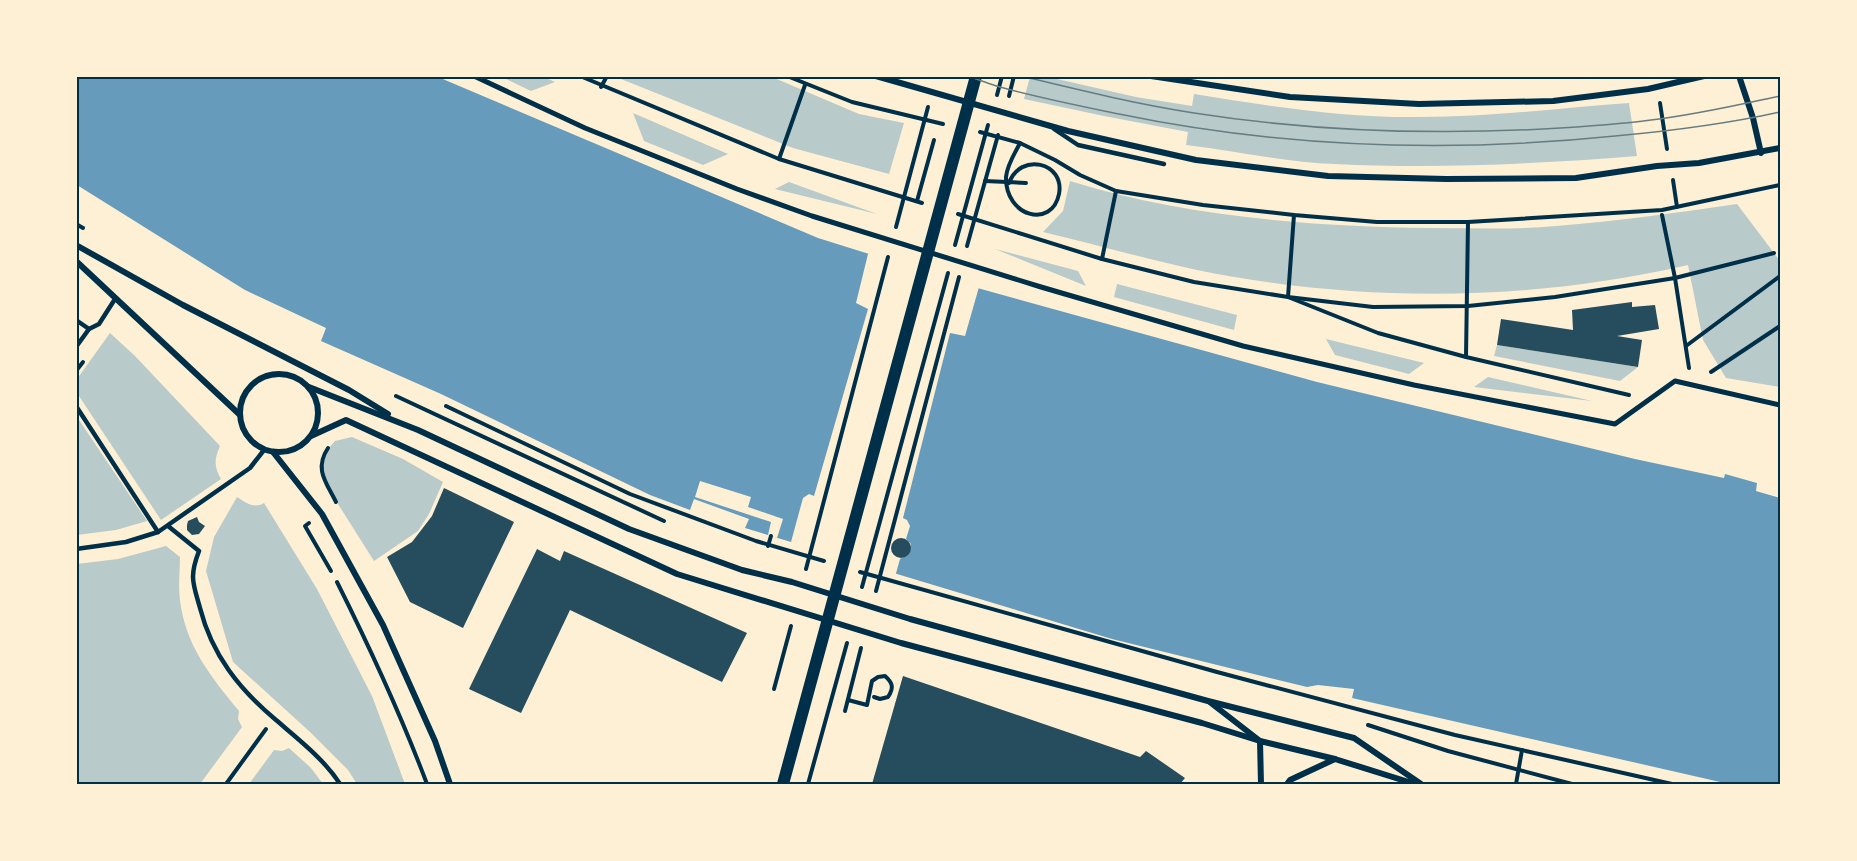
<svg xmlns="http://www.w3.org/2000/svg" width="1857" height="861" viewBox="0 0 1857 861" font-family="Bitter,serif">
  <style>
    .green { fill: #b9caca }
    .water { fill: #669bbc }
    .pier { fill: #fdf0d5 }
    .building { fill: #264d5e }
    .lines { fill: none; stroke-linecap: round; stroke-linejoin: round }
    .path { stroke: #003049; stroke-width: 4 }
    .service { stroke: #003049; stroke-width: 4.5 }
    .pedestrian { stroke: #003049; stroke-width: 5 }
    .minor { stroke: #003049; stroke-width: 6 }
    .secondary { stroke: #003049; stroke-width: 12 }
    .tram { stroke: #657d81; stroke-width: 1.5 }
    .neatline { fill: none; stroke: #003049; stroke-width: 2 }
  </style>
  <rect width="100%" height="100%" fill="#fdf0d5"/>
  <g class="green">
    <path d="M 1044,76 L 1136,97 L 1192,106 L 1194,94 C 1269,106 1344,118 1420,117 C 1489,117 1559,108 1629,103 L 1637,156 C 1536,164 1436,169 1335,164 C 1287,162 1234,151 1186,145 L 1188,132 L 1104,116 L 1024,99 L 1030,77 Z"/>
    <path d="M 502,77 L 544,77 L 555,82 L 531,91 Z"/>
    <path d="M 616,77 L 772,77 L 859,114 L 904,123 L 889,174 L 793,148 Z"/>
    <path d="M 633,113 L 728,154 L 703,165 L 644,141 Z"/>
    <path d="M 1070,181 C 1185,217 1309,226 1429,228 C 1471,228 1514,230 1556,226 C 1617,221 1677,213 1737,204 L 1780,261 L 1780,387 L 1726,378 L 1703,340 L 1688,265 C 1527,302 1359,303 1197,270 C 1146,259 1094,244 1043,232 L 1063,211 Z"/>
    <path d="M 789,182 L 877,214 L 775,189 Z"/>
    <path d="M 995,249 L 1078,271 L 1086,286 Z"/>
    <path d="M 1117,284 L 1237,315 L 1234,330 L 1114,297 Z"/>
    <path d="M 110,333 L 135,356 L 220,446 C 214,459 214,467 221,479 L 161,520 L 77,393 L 77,379 Z"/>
    <path d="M 1326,339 L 1424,363 L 1409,374 L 1335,355 Z"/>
    <path d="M 1497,345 L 1638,367 L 1620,381 L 1494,356 Z"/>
    <path d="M 1488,377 L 1592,401 L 1474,387 Z"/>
    <path d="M 77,417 L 147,521 L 116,530 L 77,535 Z"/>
    <path d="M 352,437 L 403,459 L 443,482 L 429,514 L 418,531 L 374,561 L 338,504 L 322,473 L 321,464 L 329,448 L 335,441 Z"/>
    <path d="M 237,497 C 246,503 254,509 264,503 L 317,589 L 372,696 L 405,784 L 357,784 L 348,770 L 310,732 L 233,662 L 206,571 L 214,537 Z"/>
    <path d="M 166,546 L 180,557 C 180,571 178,586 180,600 C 185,645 211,677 239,711 L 238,719 L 242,727 L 200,784 L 77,784 L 77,564 L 118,559 Z"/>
    <path d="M 289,748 L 311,768 L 323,784 L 249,784 L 274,750 L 282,751 Z"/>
  </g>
  <path class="water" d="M 76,77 L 438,77 L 818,238 L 981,289 L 1317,382 L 1635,459 L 1724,478 L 1725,474 L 1757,483 L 1756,491 L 1780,498 L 1780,784 L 1729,784 L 1352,698 L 1354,689 L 1318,685 L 1307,687 L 1112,639 L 745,528 L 749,519 L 694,499 L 690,510 L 650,495 L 441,394 L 321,341 L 326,328 L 245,290 L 77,185 Z"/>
  <g class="pier">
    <path d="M 875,253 L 979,287 L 965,336 L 950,333 L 903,518 L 907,520 L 910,526 L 906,539 L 911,544 L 907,555 L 900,559 L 895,577 L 796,546 L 791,542 L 803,498 L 809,494 L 814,496 L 868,309 L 856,303 L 868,254 Z"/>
    <path d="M 700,481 L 751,497 L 748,507 L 783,519 L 777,538 L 768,535 L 771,522 L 695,497 Z"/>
  </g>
  <g class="building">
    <path d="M 1632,302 L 1632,307 L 1655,305 L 1659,329 L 1617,336 L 1642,340 L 1638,367 L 1497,345 L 1501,319 L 1573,330 L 1572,310 Z"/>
    <path d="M 444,488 L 514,522 L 463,628 L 410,602 L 387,557 L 412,542 L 432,516 Z"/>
    <path d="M 197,517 L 199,522 L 205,526 L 199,534 L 192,535 L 187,530 L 187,525 L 188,521 Z"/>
    <circle cx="901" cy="548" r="10"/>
    <path d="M 537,549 L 560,561 L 564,551 L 747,633 L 722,682 L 570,610 L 521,713 L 469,689 Z"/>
    <path d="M 903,676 L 1140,757 L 1146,751 L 1185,778 L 1180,784 L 872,784 Z"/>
  </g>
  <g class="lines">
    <g class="path">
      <path d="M 580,76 L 779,159 L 922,203"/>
      <path d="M 787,76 L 852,102 L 943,124"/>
      <path d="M 601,87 L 607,76"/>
      <path d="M 997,95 L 1002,76"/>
      <path d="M 1009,96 L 1014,76"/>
      <path d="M 1660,103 L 1667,149"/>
      <path d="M 980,132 L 1020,143 L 1055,160 L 1080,175 L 1116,191 L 1203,205 L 1294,215 L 1377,222 L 1468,222 L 1662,210 L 1780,185"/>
      <path d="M 779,159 L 805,85"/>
      <path d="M 1673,180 L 1677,207"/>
      <path d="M 985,181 L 1026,183"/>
      <path d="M 1009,183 C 1020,152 1065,162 1059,194 C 1052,229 1005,217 1006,177 C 1007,165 1015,153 1020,143"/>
      <path d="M 917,201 L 934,140"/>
      <path d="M 958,214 L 1102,259 L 1194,282 L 1288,297 L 1373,307 L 1468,306 L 1555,297 L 1675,278 L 1774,253"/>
      <path d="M 1294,215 L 1288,297 L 1378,333 L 1466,357 L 1629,395"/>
      <path d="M 1662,215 L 1675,278 L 1689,368"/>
      <path d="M 76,224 L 83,228"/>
      <path d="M 896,227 L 928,107"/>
      <path d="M 955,245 L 988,125"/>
      <path d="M 967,246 L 998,135"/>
      <path d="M 1102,259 L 1116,191"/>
      <path d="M 1686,346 L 1780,276"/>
      <path d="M 1466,357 L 1468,222"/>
      <path d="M 76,371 L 83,362"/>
      <path d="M 1711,372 L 1780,326"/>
      <path d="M 396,396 L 664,521"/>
      <path d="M 446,406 L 630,494 L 756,541 L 824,561"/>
      <path d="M 328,448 C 314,469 326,482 336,502"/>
      <path d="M 309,523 L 305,526 L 331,571"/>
      <path d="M 768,546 L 771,536"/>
      <path d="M 806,569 L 888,257"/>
      <path d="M 860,572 L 1217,672 L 1455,735 L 1672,784"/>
      <path d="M 337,582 C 370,648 401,715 427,784"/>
      <path d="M 862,587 L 948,273"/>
      <path d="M 876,591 L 959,277"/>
      <path d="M 774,689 L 791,626"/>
      <path d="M 848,700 L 867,705 L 872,681 L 878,677 L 885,676 C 893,683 894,688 888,697 L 880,699 L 874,697"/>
      <path d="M 845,711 L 861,648"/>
      <path d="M 1368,725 L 1448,751 L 1572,784"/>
      <path d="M 226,784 L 266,729"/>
      <path d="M 808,784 L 847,643"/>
      <path d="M 1516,784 L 1522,750"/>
    </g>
    <g class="service">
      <path d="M 1054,129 L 1078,145 L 1164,164"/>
      <path d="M 76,320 L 89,329"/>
      <path d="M 76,347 L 89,329 L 99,324 L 115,299"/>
      <path d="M 76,406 L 158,532"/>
      <path d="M 168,526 L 199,551 C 189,577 193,583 200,608 C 212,655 239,689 276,720 C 298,739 324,759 340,784"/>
      <path d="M 76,549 L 126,542 L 158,532 L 250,468 L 264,450"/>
    </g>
    <path class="pedestrian" d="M 474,76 L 585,128 L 737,189 L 812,216 L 1041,287 L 1243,346 L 1414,385 L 1615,424 L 1675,381 L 1780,405"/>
    <g class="minor">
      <path d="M 876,76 L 1068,131 L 1196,160 L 1328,176 L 1446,179 L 1576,178 L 1657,166 L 1699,163 L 1780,148"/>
      <path d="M 1151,76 L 1290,97 L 1419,104 L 1553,101 L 1648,89 L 1704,76"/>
      <path d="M 1739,76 L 1753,118 L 1761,153"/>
      <path d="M 76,245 L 183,305 L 349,390 L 388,414"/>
      <path d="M 76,261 L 239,414"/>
      <circle cx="279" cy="413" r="39"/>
      <path d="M 309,387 L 418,430 L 629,529 L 742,570 L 792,582 L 910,619 L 1208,701 L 1354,738 L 1421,784"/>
      <path d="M 311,436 L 346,420 L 677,574 L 901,643 L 1202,723 L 1260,741 L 1335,759 L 1415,784"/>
      <path d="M 273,452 L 322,514 L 383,625 L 435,741 L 450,784"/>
      <path d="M 1211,703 L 1260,741 L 1261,784"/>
      <path d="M 1287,784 L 1290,780 L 1335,759"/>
    </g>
    <path class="secondary" d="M 783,784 L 976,76"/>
    <g class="tram">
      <path d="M 966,76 C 978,79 989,84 1000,87 C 1040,98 1080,106 1119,114 C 1283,148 1449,153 1615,136 C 1671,131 1726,124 1780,112"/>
      <path d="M 1021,76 C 1079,90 1136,104 1194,113 C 1309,131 1427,135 1543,129 C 1579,127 1615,125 1651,120 C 1695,115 1738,105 1780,96"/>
    </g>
  </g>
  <rect width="1857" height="861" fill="none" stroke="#fdf0d5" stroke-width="156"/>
  <rect x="78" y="78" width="1701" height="705" class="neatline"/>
</svg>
